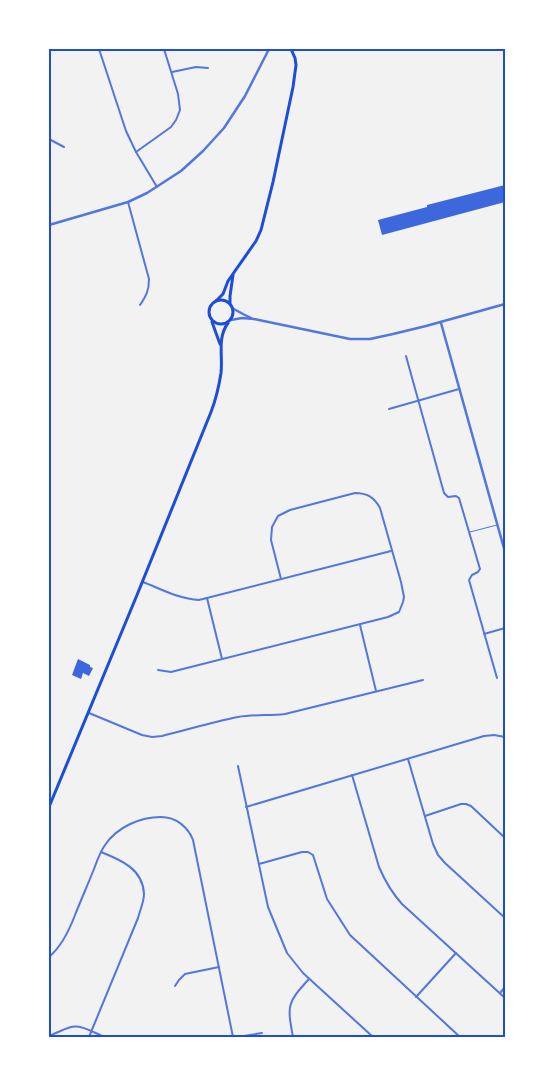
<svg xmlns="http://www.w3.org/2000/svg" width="554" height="1086" viewBox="0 0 554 1086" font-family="'Varela Round',sans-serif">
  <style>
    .building { fill: #3d67dc }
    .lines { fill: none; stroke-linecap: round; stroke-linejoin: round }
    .service { stroke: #5277de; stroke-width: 1 }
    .minor { stroke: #5277de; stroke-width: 2 }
    .tertiary { stroke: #5277de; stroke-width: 2.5 }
    .secondary { stroke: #1d4ed8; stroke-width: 3 }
    .neatline { fill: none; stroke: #1d4ed8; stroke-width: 2 }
  </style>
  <rect width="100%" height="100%" fill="#f2f2f2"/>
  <g class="building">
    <path d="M 505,185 L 505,202 L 382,235 L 378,220 L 427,207 L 427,205 Z"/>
    <path d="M 78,659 L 90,665 L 90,667 L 93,668 L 89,676 L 83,673 L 81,679 L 72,675 Z"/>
  </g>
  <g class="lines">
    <path class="service" d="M 470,532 L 497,525"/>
    <g class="minor">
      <path d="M 99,49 L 126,131 L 136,152 L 157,187"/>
      <path d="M 172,72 L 196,67 L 208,68"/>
      <path d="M 49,139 L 64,147"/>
      <path d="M 136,152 L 171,127 L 176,120 L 180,110 L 178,94 L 164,49"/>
      <path d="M 128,202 L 149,279 C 149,291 146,296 140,305"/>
      <path d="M 406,356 L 444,493 L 448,497 L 456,496 L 459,498 L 480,569 L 478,572 L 472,575 L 469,580 L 497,678"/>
      <path d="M 389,409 L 459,389"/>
      <path d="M 143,582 C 161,589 179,599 199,600 L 391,551"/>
      <path d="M 207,598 L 222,659"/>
      <path d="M 360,625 L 376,691"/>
      <path d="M 484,634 L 505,628"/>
      <path d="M 158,670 L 171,672 L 388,617 L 399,612 L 403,602 L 404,597 L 401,582 L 380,508 C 374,497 367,493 355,493 L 290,510 L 278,516 L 272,527 L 271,540 L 281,579"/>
      <path d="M 89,713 L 142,735 L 152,737 L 162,736 C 187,730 212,722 238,717 C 254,714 269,716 285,714 L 423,680"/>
      <path d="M 408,759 L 433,844 L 438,855 L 445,863 L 505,918"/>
      <path d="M 238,766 L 268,907 L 287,953 L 303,973 L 373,1037"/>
      <path d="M 352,775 L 379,867 C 385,881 392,893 402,904 L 505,998"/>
      <path d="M 246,807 L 484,736 L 494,735 L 505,737"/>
      <path d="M 425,816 L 461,804 L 466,804 L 471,806 L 505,838"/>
      <path d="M 259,864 L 302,852 L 308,852 L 313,855 L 327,899 L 350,935 L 460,1037"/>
      <path d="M 49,957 C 62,946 69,931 75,915 C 81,900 88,884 94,869 C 97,861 100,852 105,845 C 117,827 140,817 161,817 C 176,817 188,827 193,840 L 233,1037"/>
      <path d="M 175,986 L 179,980 L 185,974 L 219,967"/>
      <path d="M 500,993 L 505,987"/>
      <path d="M 416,997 L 456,953"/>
      <path d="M 49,1036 C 56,1033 64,1029 71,1027 C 81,1024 96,1034 105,1037"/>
      <path d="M 89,1037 L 138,918 C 140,910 144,902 144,894 C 143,869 121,860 101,852"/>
      <path d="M 238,1037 L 262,1033"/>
      <path d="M 293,1037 C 287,1005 287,1003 309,979"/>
    </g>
    <g class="tertiary">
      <path d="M 49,225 L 128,202 L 147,193 L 181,171 L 203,151 L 224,128 L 245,96 L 269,49"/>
      <path d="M 232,308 L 243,314 L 251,318"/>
      <path d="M 231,320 L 242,318 L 254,319 L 350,339 L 370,339 L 393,334 L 426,326 L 505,304"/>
      <path d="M 441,323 L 505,552"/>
    </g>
    <g class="secondary">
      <circle cx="221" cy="312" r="12"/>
      <path d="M 216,301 L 223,294 L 228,281 L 256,241 L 261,230 L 273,182 L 293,87 L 296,65 L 295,58 L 291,49"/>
      <path d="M 230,304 L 230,296 L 233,275"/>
      <path d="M 212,322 L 220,344"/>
      <path d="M 49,807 L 137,595 L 211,412 C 216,399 219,386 221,373 C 223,355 217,338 228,323"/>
    </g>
  </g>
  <rect width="554" height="1086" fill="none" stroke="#ffffff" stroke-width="100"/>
  <rect x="50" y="50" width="454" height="986" class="neatline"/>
</svg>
